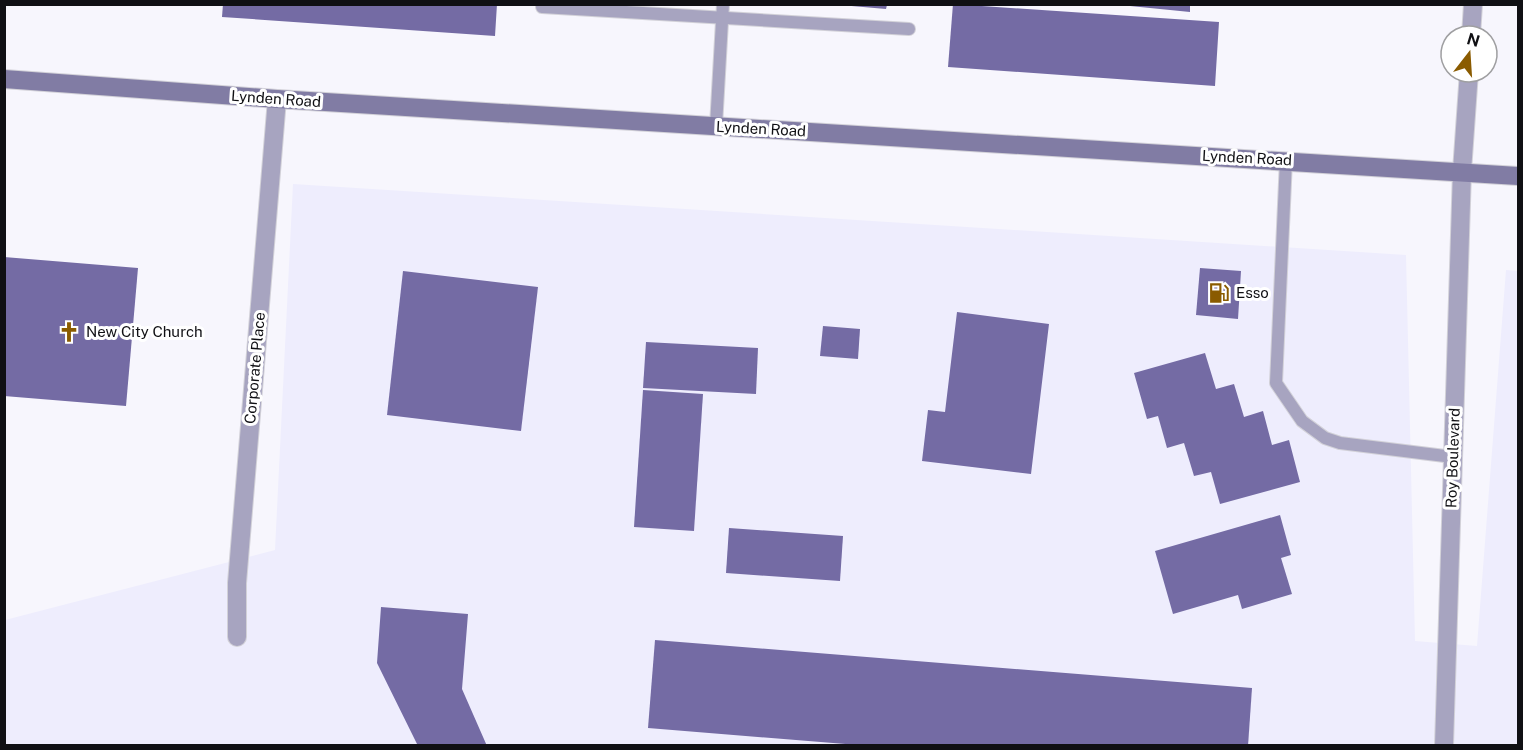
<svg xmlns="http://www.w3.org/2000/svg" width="1523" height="750" viewBox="0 0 1523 750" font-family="'Public Sans',sans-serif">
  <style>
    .built { fill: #eeedfd }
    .building { fill: #746ba4 }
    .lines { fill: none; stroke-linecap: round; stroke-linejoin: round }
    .service-casing { stroke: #d2d1d8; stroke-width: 14 }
    .minor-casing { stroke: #d2d1d8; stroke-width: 20 }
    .tertiary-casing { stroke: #d2d1d8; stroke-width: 20 }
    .secondary-casing { stroke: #d2d1d8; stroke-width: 20 }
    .service { stroke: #a7a4c0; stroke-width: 12 }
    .minor { stroke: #a7a4c0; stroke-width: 18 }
    .tertiary { stroke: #a7a4c0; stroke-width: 18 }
    .secondary { stroke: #817ca4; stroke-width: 18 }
    .labels { text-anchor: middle; stroke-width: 6; stroke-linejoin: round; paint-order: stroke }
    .street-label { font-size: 15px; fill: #101014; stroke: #fff }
    .poi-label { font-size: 15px; fill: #101014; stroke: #fff; text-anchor: start }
  </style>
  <rect width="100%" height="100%" fill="#f7f6fd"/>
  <path class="built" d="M 293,184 L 1406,255 L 1415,641 L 1477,646 L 1506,270 L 1518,271 L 1518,745 L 5,746 L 5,620 L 275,550 Z"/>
  <g class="building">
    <path d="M 223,4 L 497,4 L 495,36 L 222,17 Z"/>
    <path d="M 953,4 L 1219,22 L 1215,86 L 948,67 Z"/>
    <path d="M 1110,4 L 1190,4 L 1190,12 Z"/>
    <path d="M 840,5 L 887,5 L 886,9 Z"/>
    <path d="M 4,257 L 138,268 L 126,406 L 4,396 Z"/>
    <path d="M 1200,268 L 1241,271 L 1238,319 L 1196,315 Z"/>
    <path d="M 403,271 L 538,287 L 521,431 L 387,415 Z"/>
    <path d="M 957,312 L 1049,324 L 1031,474 L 922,461 L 928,410 L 945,412 Z"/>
    <path d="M 823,326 L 860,329 L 858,359 L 820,356 Z"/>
    <path d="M 646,342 L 758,348 L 756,394 L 643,388 Z"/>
    <path d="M 1205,353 L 1216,389 L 1234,384 L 1244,417 L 1263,411 L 1272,445 L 1289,440 L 1300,482 L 1220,504 L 1211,472 L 1194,476 L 1184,443 L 1167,448 L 1158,416 L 1147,419 L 1134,373 Z"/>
    <path d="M 643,390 L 703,394 L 694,531 L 634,527 Z"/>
    <path d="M 1280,515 L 1291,555 L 1281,558 L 1292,594 L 1242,609 L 1238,595 L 1173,614 L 1155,551 Z"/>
    <path d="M 729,528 L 843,536 L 840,581 L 726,573 Z"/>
    <path d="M 381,607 L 468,614 L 462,689 L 487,746 L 418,746 L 377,663 Z"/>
    <path d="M 655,640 L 1252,688 L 1248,746 L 870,746 L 648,728 Z"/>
  </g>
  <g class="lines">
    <g class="service-casing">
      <g id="service">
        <path d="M 542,7 L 909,29"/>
        <path d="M 716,126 L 723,4"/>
        <path d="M 1286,160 L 1276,383 L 1302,421 L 1325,438 L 1340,443 L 1453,457"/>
      </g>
    </g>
    <g class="minor-casing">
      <g id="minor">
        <path d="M 237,637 L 237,583 L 277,99"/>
        <path d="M 1444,746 L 1462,171"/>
      </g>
    </g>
    <g class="tertiary-casing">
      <g id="tertiary">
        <path d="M 1471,36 L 1473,4"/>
        <path d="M 1462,171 L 1469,72"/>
      </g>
    </g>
    <g class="secondary-casing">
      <path id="secondary" d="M 4,79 L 277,99 L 1518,176"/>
    </g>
    <use href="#service" class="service"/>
    <use href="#minor" class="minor"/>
    <use href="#tertiary" class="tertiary"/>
    <use href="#secondary" class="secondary"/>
  </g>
  <defs>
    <g id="fuel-bare" transform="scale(1.62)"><path d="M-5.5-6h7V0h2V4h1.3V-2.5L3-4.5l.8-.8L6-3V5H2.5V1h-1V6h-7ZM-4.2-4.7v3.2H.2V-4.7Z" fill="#8a5b00" stroke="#fff" stroke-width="2.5" paint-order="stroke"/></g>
    <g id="church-bare" transform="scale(1.62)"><path d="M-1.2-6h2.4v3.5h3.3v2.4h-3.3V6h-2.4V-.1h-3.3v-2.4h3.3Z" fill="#8a5b00" stroke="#fff" stroke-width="2.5" paint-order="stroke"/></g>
  </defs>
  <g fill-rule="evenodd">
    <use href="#fuel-bare" x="1219" y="293"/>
    <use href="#church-bare" x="69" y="332"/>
  </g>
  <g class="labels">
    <g class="street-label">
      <text transform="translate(276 99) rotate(4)" y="5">Lynden Road</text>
      <text transform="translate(761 129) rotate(3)" y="5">Lynden Road</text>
      <text transform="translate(1247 158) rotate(3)" y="5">Lynden Road</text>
      <text transform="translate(255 368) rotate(-85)" y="5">Corporate Place</text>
      <text transform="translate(1453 458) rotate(-88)" y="5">Roy Boulevard</text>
    </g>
    <g class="poi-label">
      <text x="1236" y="298">Esso</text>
      <text x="86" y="337">New City Church</text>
    </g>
  </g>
  <rect width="1523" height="750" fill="none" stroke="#101014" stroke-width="12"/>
  <g transform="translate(1469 54) rotate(17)"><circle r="28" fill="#ffffff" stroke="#9f9fa1" stroke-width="1.5"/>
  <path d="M0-4.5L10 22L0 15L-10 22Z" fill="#8a5b00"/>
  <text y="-9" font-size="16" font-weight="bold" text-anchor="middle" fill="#101014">N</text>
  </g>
</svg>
